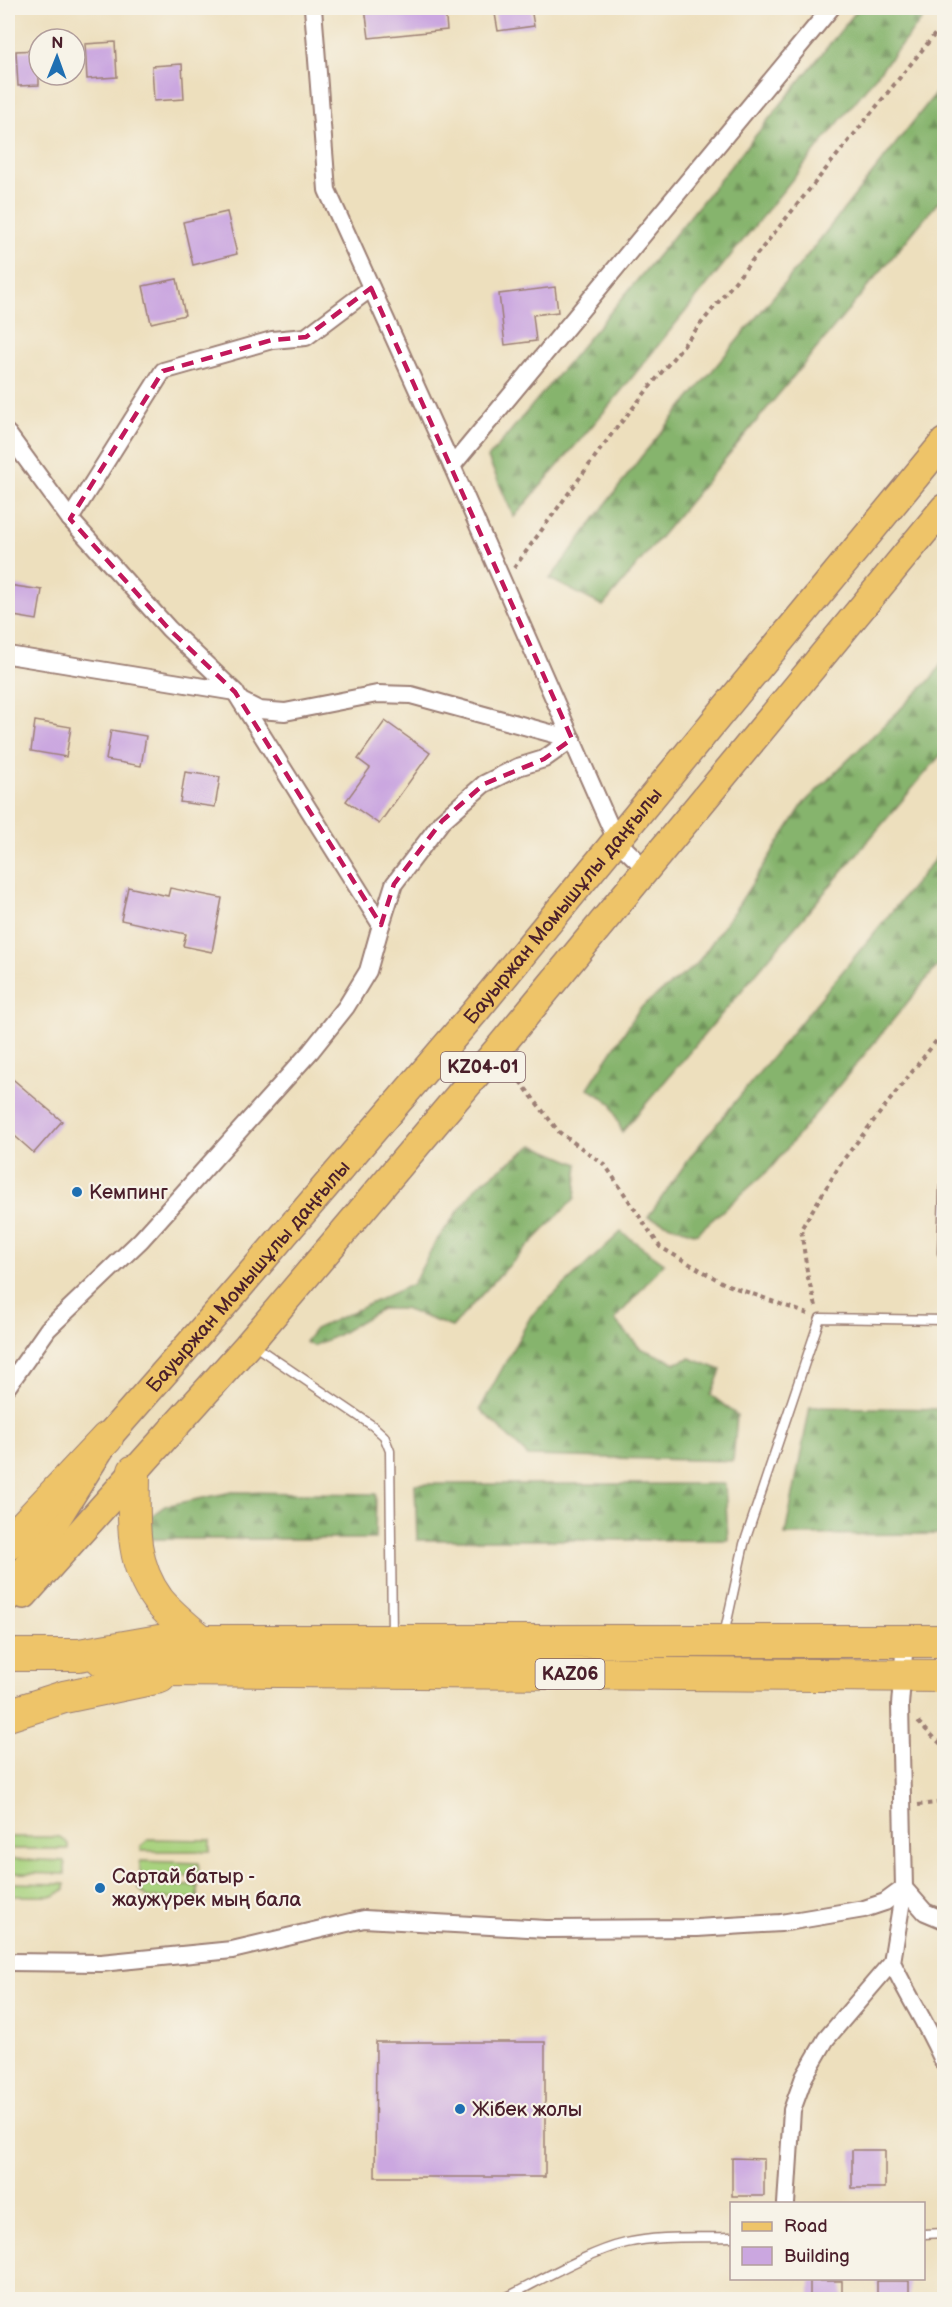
<svg xmlns="http://www.w3.org/2000/svg" width="952" height="2307" viewBox="0 0 952 2307" font-family="'Balsamiq Sans',sans-serif">
  <style>
    .green { fill: #a8d27e; stroke: #797854; stroke-width: 1.5 }
    .forest { fill: url(#forest-firs); stroke: #686a4c; stroke-width: 1.5 }
    .building { fill: #cba7e0 }
    .lines { fill: none; stroke-linecap: round; stroke-linejoin: round }
    .lane-casing { stroke: #9c7f74; stroke-width: 11 }
    .street-casing { stroke: #9c7f74; stroke-width: 20 }
    .primary-casing { stroke: #9c7f74; stroke-width: 30 }
    .highway-casing { stroke: #9c7f74; stroke-width: 34 }
    .path { stroke: #9c7f74; stroke-width: 4; stroke-dasharray: 4.5 4.5; stroke-linecap: butt }
    .lane { stroke: #fff; stroke-width: 8 }
    .street { stroke: #fff; stroke-width: 16 }
    .primary { stroke: #eec469; stroke-width: 27 }
    .highway { stroke: #eec469; stroke-width: 32 }
    .marked { fill: none; stroke: #c2185b; stroke-width: 4.5; stroke-dasharray: 12 8; stroke-linejoin: round }
    .poi-dot { fill: #1f6fb2; stroke: #f7f3e8; stroke-width: 2 }
    .labels { text-anchor: middle; stroke-width: 4.5; stroke-linejoin: round; paint-order: stroke }
    .shield { fill: #f7f3e8; stroke: #7e5f64; stroke-width: 1.5 }
    .shield-label { font-size: 18px; font-weight: bold; fill: #4a1f2b }
    .street-label { font-size: 20px; fill: #4a1f2b; stroke: #f7f3e8 }
    .poi-label { font-size: 20px; fill: #4a1f2b; stroke: #f7f3e8; text-anchor: start }
  </style>
  <defs>
    <pattern id="forest-firs" width="22" height="20" patternUnits="userSpaceOnUse" patternTransform="scale(1.5)"><rect width="22" height="20" fill="#86b46d"/><path d="M5 1l3.5 6h-7zM16 11l3.5 6h-7z" fill="#70925a"/></pattern>
  </defs>
  <rect width="100%" height="100%" fill="#f7f3e8"/>
  <filter id="ink" filterUnits="userSpaceOnUse"><feTurbulence type="fractalNoise" baseFrequency=".0167" numOctaves="2"/><feDisplacementMap in="SourceGraphic" scale="12" xChannelSelector="R" yChannelSelector="G"/><feConvolveMatrix kernelMatrix="1 2 1 2 8 2 1 2 1" color-interpolation-filters="sRGB"/></filter>
  <filter id="wash" filterUnits="userSpaceOnUse"><feTurbulence type="fractalNoise" baseFrequency=".008" numOctaves="4" result="noise"/><feDisplacementMap in="SourceGraphic" scale="24" xChannelSelector="R" yChannelSelector="G"/><feGaussianBlur stdDeviation="1.35" result="paint"/><feColorMatrix in="noise" values="0 0 0 0 0 0 0 0 0 0 0 0 0 0 0 0 0 1.4 0 .05"/><feComposite in="paint" operator="in"/></filter>
  <g filter="url(#wash)">
    <rect width="100%" height="100%" fill="#eddfbd"/>
    <g class="green">
      <path d="M 8,1837 L 60,1837 L 68,1844 L 68,1849 L 8,1849 Z"/>
      <path d="M 149,1839 L 210,1840 L 210,1851 L 141,1851 L 141,1846 Z"/>
      <path d="M 8,1859 L 65,1861 L 65,1874 L 8,1873 Z"/>
      <path d="M 140,1861 L 199,1863 L 198,1876 L 140,1875 Z"/>
      <path d="M 8,1883 L 65,1884 L 65,1889 L 54,1896 L 8,1896 Z"/>
      <path d="M 138,1885 L 198,1886 L 198,1899 L 148,1898 L 138,1889 Z"/>
    </g>
    <g class="forest">
      <path d="M 859,8 L 931,8 L 609,406 L 514,517 L 488,458 L 670,241 Z"/>
      <path d="M 944,83 L 944,195 L 603,606 L 550,579 L 641,457 L 802,262 Z"/>
      <path d="M 944,660 L 944,751 L 622,1132 L 611,1103 L 588,1088 L 640,1008 L 696,965 L 739,904 L 804,803 L 932,678 Z"/>
      <path d="M 944,848 L 944,958 L 770,1169 L 696,1234 L 648,1217 L 693,1153 Z"/>
      <path d="M 533,1145 L 578,1164 L 575,1198 L 495,1280 L 452,1327 L 404,1309 L 381,1309 L 336,1336 L 313,1346 L 305,1342 L 315,1329 L 413,1284 L 435,1243 L 477,1186 Z"/>
      <path d="M 621,1232 L 664,1263 L 615,1320 L 640,1348 L 676,1363 L 690,1358 L 721,1370 L 711,1395 L 737,1415 L 733,1461 L 528,1456 L 480,1409 L 531,1316 Z"/>
      <path d="M 810,1407 L 944,1409 L 944,1534 L 785,1535 Z"/>
      <path d="M 415,1484 L 725,1484 L 728,1540 L 417,1540 Z"/>
      <path d="M 232,1492 L 376,1494 L 375,1539 L 148,1539 L 137,1526 L 165,1506 Z"/>
    </g>
    <g id="blocks">
      <g class="building">
        <path d="M 365,8 L 445,8 L 447,30 L 369,38 Z"/>
        <path d="M 494,8 L 531,8 L 534,26 L 498,31 Z"/>
        <path d="M 115,42 L 117,77 L 87,79 L 85,44 Z"/>
        <path d="M 39,50 L 39,85 L 18,86 L 16,51 Z"/>
        <path d="M 182,64 L 184,99 L 154,101 L 152,66 Z"/>
        <path d="M 227,212 L 237,254 L 193,265 L 183,222 Z"/>
        <path d="M 177,279 L 185,315 L 151,323 L 143,286 Z"/>
        <path d="M 555,287 L 558,312 L 533,315 L 536,341 L 505,345 L 499,294 Z"/>
        <path d="M 8,585 L 42,590 L 37,620 L 8,615 Z"/>
        <path d="M 35,721 L 71,727 L 66,757 L 31,751 Z"/>
        <path d="M 385,721 L 430,753 L 379,824 L 346,801 L 370,768 L 358,759 Z"/>
        <path d="M 111,730 L 146,736 L 141,766 L 106,760 Z"/>
        <path d="M 185,772 L 220,777 L 215,807 L 180,802 Z"/>
        <path d="M 128,887 L 168,896 L 170,888 L 222,898 L 212,952 L 183,946 L 186,934 L 121,920 Z"/>
        <path d="M 8,1075 L 62,1121 L 34,1153 L 8,1130 Z"/>
        <path d="M 376,2042 L 545,2042 L 545,2177 L 375,2177 Z"/>
        <rect x="852" y="2150" width="33" height="38"/>
        <path d="M 732,2158 L 764,2159 L 764,2196 L 732,2196 Z"/>
        <rect x="810" y="2281" width="32" height="19"/>
        <rect x="877" y="2281" width="32" height="19"/>
      </g>
    </g>
  </g>
  <g filter="url(#ink)">
    <use href="#blocks" fill-opacity="0" stroke="#9c7f74" stroke-width="1.5"/>
    <g class="lines">
      <g class="lane-casing">
        <g id="lane">
          <path d="M 944,1188 L 942,1253 L 944,1253"/>
          <path d="M 252,1344 L 373,1426 L 384,1436 L 390,1451 L 392,1636"/>
          <path d="M 724,1635 L 744,1544 L 820,1318 L 944,1320"/>
          <path d="M 924,2234 L 944,2233"/>
          <path d="M 501,2300 C 538,2282 587,2252 626,2243 C 660,2235 697,2238 732,2237"/>
        </g>
      </g>
      <g class="street-casing">
        <g id="street">
          <path d="M 313,8 L 327,190 L 452,466 L 616,840 L 646,869"/>
          <path d="M 8,434 L 70,519 L 169,629 L 235,692 L 381,925 L 394,884 L 442,821 L 484,784 L 518,767 L 544,759 L 572,739"/>
          <path d="M 452,466 L 831,8"/>
          <path d="M 70,519 L 163,371 L 272,340 L 306,337 L 371,288"/>
          <path d="M 8,655 L 235,692"/>
          <path d="M 241,701 L 259,710 L 285,712 L 377,694 L 411,695 L 572,739"/>
          <path d="M 8,1386 L 48,1329 L 141,1240 L 311,1051 L 346,1007 L 368,971 L 381,925"/>
          <path d="M 904,1888 L 925,1912 L 944,1920"/>
          <path d="M 8,1962 L 101,1963 L 232,1950 L 364,1919 L 546,1929 L 697,1928 L 781,1923 L 864,1909 L 885,1902 L 904,1888 L 900,1705 L 905,1641"/>
          <path d="M 892,1962 C 908,1997 929,2027 944,2063"/>
          <path d="M 786,2204 L 792,2110 L 804,2077 L 826,2039 L 892,1962 L 904,1888"/>
        </g>
      </g>
      <g class="primary-casing">
        <g id="primary">
          <path d="M 24,1595 L 247,1346 L 498,1049 L 944,508"/>
          <path id="s1" d="M 8,1597 L 107,1438 L 229,1299 L 475,1012 L 944,442"/>
        </g>
      </g>
      <g class="highway-casing">
        <g id="highway">
          <path d="M 134,1471 C 134,1517 129,1561 158,1600 C 170,1615 187,1628 202,1641"/>
          <path d="M 8,1543 L 107,1438"/>
          <path d="M 8,1655 L 79,1655 L 159,1641 L 944,1641"/>
          <path d="M 101,1659 L 159,1670 L 944,1676"/>
          <path d="M 8,1715 L 64,1697 L 160,1677"/>
        </g>
      </g>
      <g class="path">
        <path d="M 514,568 L 611,435 L 944,23"/>
        <path d="M 509,1067 L 559,1132 L 605,1165 L 660,1247 L 725,1284 L 808,1314"/>
        <path d="M 816,1306 L 808,1278 L 801,1229 L 843,1160 L 944,1031"/>
        <path d="M 918,1722 L 944,1747"/>
        <path d="M 918,1805 L 944,1802"/>
      </g>
      <use href="#lane" class="lane"/>
      <use href="#street" class="street"/>
      <use href="#primary" class="primary"/>
      <use href="#highway" class="highway"/>
    </g>
  </g>
  <path class="marked" d="M 371,288 L 572,739 L 544,759 L 484,784 L 442,821 L 394,884 L 381,925 L 235,692 L 169,629 L 70,519 L 163,371 L 272,340 L 306,337 Z"/>
  <g class="poi-dot">
    <circle cx="77" cy="1192" r="6"/>
    <circle cx="100" cy="1888" r="6"/>
    <circle cx="460" cy="2109" r="6"/>
  </g>
  <g class="labels">
    <g class="shield">
      <rect x="441" y="1052" width="84" height="30" rx="4.5"/>
      <rect x="535.5" y="1659" width="69" height="30" rx="4.5"/>
    </g>
    <g class="shield-label">
      <text x="483" y="1073">KZ04-01</text>
      <text x="570" y="1680">KАZ06</text>
    </g>
    <g class="street-label">
      <text dy="7" stroke="none"><textPath href="#s1" startOffset="888">Бауыржан Момышұлы даңғылы</textPath></text>
      <text dy="7" stroke="none"><textPath href="#s1" startOffset="402">Бауыржан Момышұлы даңғылы</textPath></text>
    </g>
    <g class="poi-label">
      <text x="89" y="1199">Кемпинг</text>
      <text x="112" y="1883">Сартай батыр -<tspan x="112" dy="23">жаужүрек мың бала</tspan></text>
      <text x="472" y="2116">Жібек жолы</text>
    </g>
  </g>
  <rect width="952" height="2307" fill="none" stroke="#f7f3e8" stroke-width="30"/>
  <rect x="730" y="2202" width="195" height="78" fill="#f7f3e8" stroke="#b29e9c" stroke-width="1.5"/>
  <rect x="742" y="2222" width="30" height="9" fill="#eec469" stroke="#b29e9c" stroke-width="1.5"/>
  <text x="784" y="2232" font-size="18" fill="#4a1f2b">Road</text>
  <rect x="742" y="2247" width="30" height="18" fill="#cba7e0" stroke="#b29e9c" stroke-width="1.5"/>
  <text x="784" y="2262" font-size="18" fill="#4a1f2b">Building</text>
  <g transform="translate(57 57) rotate(1)"><circle r="28" fill="#f7f3e8" stroke="#b29e9c" stroke-width="1.5"/>
  <path d="M0-4.5L10 22L0 15L-10 22Z" fill="#1f6fb2"/>
  <text y="-9" font-size="16" font-weight="bold" text-anchor="middle" fill="#4a1f2b">N</text>
  </g>
</svg>
